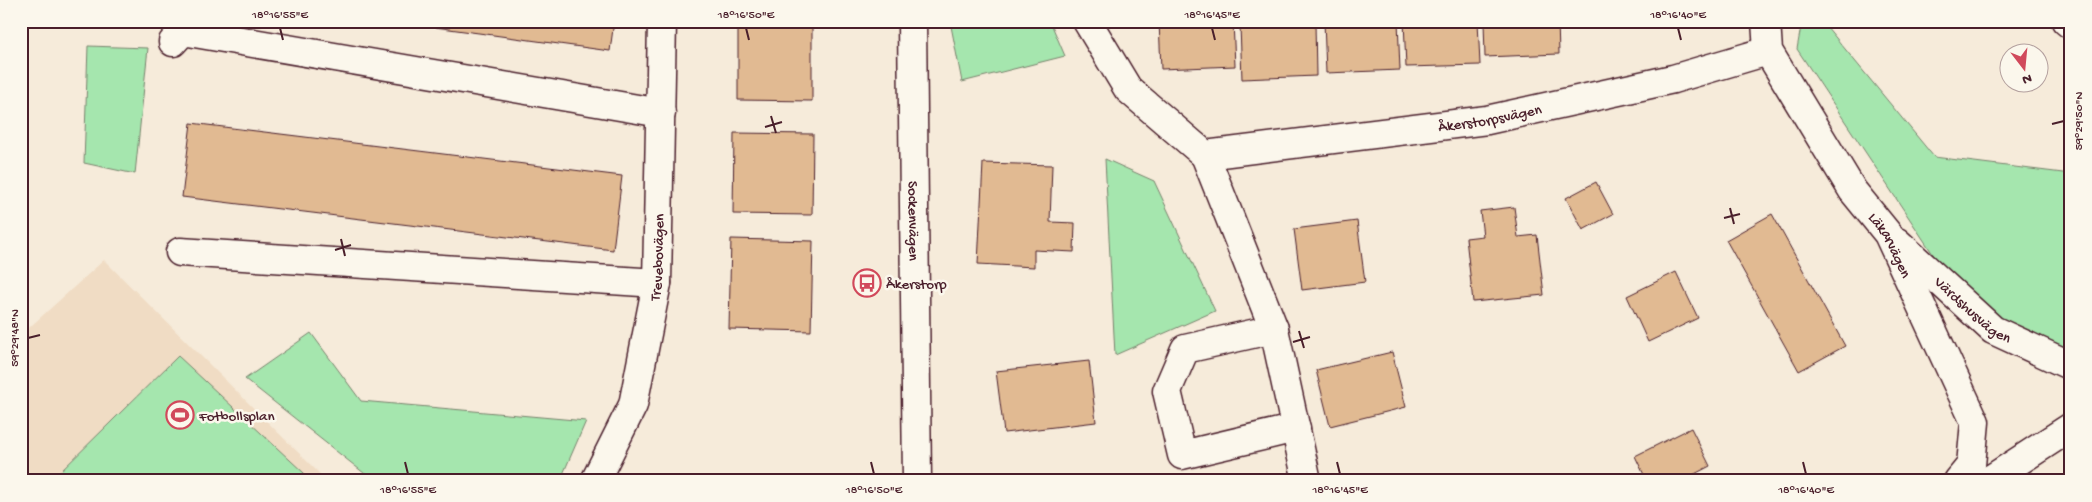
<svg xmlns="http://www.w3.org/2000/svg" width="2092" height="502" viewBox="0 0 2092 502" font-family="'Gochi Hand',sans-serif">
  <style>
    .built { fill: #f0dcc4 }
    .green { fill: #a5e6ae; stroke: #78826c }
    .building { fill: #e1ba92; stroke: #4a1f2b }
    .lines { fill: none; stroke-linecap: round; stroke-linejoin: round }
    .minor-casing { stroke: #4a1f2b; stroke-width: 31 }
    .tertiary-casing { stroke: #4a1f2b; stroke-width: 31 }
    .minor { stroke: #fbf7ec; stroke-width: 28 }
    .tertiary { stroke: #fbf7ec; stroke-width: 28 }
    .ticks { fill: none; stroke: #4a1f2b; stroke-width: 2 }
    .labels { text-anchor: middle; stroke-width: 5; stroke-linejoin: round; paint-order: stroke }
    .street-label { font-size: 15px; fill: #4a1f2b; stroke: #fbf7ec }
    .poi-label { font-size: 15px; fill: #4a1f2b; stroke: #fbf7ec; text-anchor: start }
    .neatline { fill: none; stroke: #4a1f2b; stroke-width: 2 }
    .ticks-label { font-size: 12px; text-anchor: middle; fill: #4a1f2b }
  </style>
  <rect width="100%" height="100%" fill="#f6ebda"/>
  <filter id="ink" filterUnits="userSpaceOnUse"><feTurbulence type="fractalNoise" baseFrequency=".02" numOctaves="2"/><feDisplacementMap in="SourceGraphic" scale="10" xChannelSelector="R" yChannelSelector="G"/><feConvolveMatrix kernelMatrix="1 2 1 2 8 2 1 2 1" color-interpolation-filters="sRGB"/></filter>
  <g filter="url(#ink)">
    <path class="built" d="M 104,260 L 327,481 L 21,481 L 21,335 Z"/>
    <g class="green">
      <path d="M 950,21 L 1050,21 L 1065,56 L 962,82 Z"/>
      <path d="M 1802,21 L 1822,21 L 1934,157 L 2071,174 L 2071,378 L 1984,331 L 1797,49 Z"/>
      <path d="M 88,46 L 148,48 L 135,174 L 84,163 Z"/>
      <path d="M 1105,159 L 1154,181 L 1215,311 L 1115,355 Z"/>
      <path d="M 311,333 L 361,401 L 586,421 L 560,481 L 374,481 L 245,379 Z"/>
      <path d="M 178,356 L 304,473 L 296,481 L 51,481 Z"/>
    </g>
    <g class="building">
      <path d="M 391,21 L 614,21 L 610,51 Z"/>
      <path d="M 1159,21 L 1233,21 L 1235,66 L 1161,69 Z"/>
      <path d="M 1324,21 L 1398,21 L 1400,70 L 1326,73 Z"/>
      <path d="M 1404,21 L 1478,21 L 1480,65 L 1406,67 Z"/>
      <path d="M 1484,21 L 1558,21 L 1559,54 L 1485,57 Z"/>
      <path d="M 738,22 L 812,22 L 812,101 L 738,100 Z"/>
      <path d="M 1315,23 L 1316,76 L 1242,79 L 1240,26 Z"/>
      <path d="M 191,123 L 622,176 L 613,250 L 182,197 Z"/>
      <path d="M 734,133 L 813,134 L 812,215 L 733,214 Z"/>
      <path d="M 983,163 L 1052,165 L 1050,222 L 1075,223 L 1074,252 L 1034,250 L 1034,267 L 978,264 Z"/>
      <path d="M 1596,182 L 1613,214 L 1583,230 L 1566,198 Z"/>
      <path d="M 1514,207 L 1518,237 L 1537,235 L 1544,295 L 1473,302 L 1466,238 L 1483,236 L 1480,211 Z"/>
      <path d="M 1772,214 L 1845,346 L 1799,371 L 1726,240 Z"/>
      <path d="M 1357,221 L 1365,282 L 1302,290 L 1294,229 Z"/>
      <path d="M 731,239 L 813,241 L 811,331 L 729,329 Z"/>
      <path d="M 1676,272 L 1698,318 L 1648,342 L 1627,296 Z"/>
      <path d="M 1392,352 L 1406,407 L 1330,426 L 1316,370 Z"/>
      <path d="M 1089,361 L 1096,422 L 1004,433 L 996,371 Z"/>
      <path d="M 1691,428 L 1710,466 L 1681,481 L 1647,481 L 1635,456 Z"/>
    </g>
    <g class="lines">
      <g class="minor-casing">
        <g id="minor">
          <path id="s1" d="M 1087,21 L 1128,89 L 1205,155 L 1487,120 L 1673,79 L 1768,51"/>
          <path id="s2" d="M 1766,21 L 1768,51 L 1853,191 L 1888,234 L 1975,422 L 1971,465 L 1958,481"/>
          <path d="M 2066,21 L 2071,25"/>
          <path d="M 173,42 L 183,31 L 661,113"/>
          <path d="M 1205,155 L 1274,329 L 1307,481"/>
          <path id="s3" d="M 1897,242 L 1993,330 L 2071,366"/>
          <path d="M 180,252 L 657,283"/>
          <path d="M 1274,329 L 1185,349 L 1167,391 L 1182,455 L 1296,428"/>
          <path id="s4" d="M 595,481 L 633,405 L 657,283 L 662,21"/>
          <path d="M 1988,481 L 2071,427"/>
        </g>
      </g>
      <g class="tertiary-casing">
        <g id="tertiary">
          <path id="s5" d="M 912,21 L 917,481"/>
        </g>
      </g>
      <use href="#minor" class="minor"/>
      <use href="#tertiary" class="tertiary"/>
    </g>
  </g>
  <path class="ticks" d="M 280,28 L 283,40M 746,28 L 749,40M 1212,28 L 1215,40M 1678,28 L 1681,40M 771,116 L 776,133M 2052,124 L 2064,121M 765,127 L 782,122M 1730,208 L 1734,224M 1724,218 L 1740,214M 341,239 L 345,256M 335,250 L 351,245M 1299,331 L 1304,348M 28,338 L 40,335M 1293,342 L 1310,337M 405,462 L 408,474M 871,462 L 874,474M 1337,462 L 1340,474M 1803,462 L 1806,474"/>
  <defs>
    <g id="bus-ring" transform="scale(1.4375)"><circle r="9.5" fill="#fbf7ec" stroke="#d1495b" stroke-width="1.5"/><path d="M-5-6H5V4H4V6H2V4H-2V6H-4V4H-5ZM-3.5-4V0h7V-4ZM-3.5 1.2v1.5H-2V1.2ZM2 1.2v1.5H3.5V1.2Z" fill="#d1495b"/></g>
    <g id="stadium-ring" transform="scale(1.4375)"><circle r="9.5" fill="#fbf7ec" stroke="#d1495b" stroke-width="1.5"/><path d="M0-5a6.5 5 0 1 0 0 10a6.5 5 0 1 0 0-10ZM-3.5-1.8h7v3.6h-7Z" fill="#d1495b"/></g>
  </defs>
  <g fill-rule="evenodd">
    <use href="#bus-ring" x="867" y="283"/>
    <use href="#stadium-ring" x="180" y="415"/>
  </g>
  <g class="labels">
    <g class="street-label">
      <text dy="5" stroke="none"><textPath href="#s1" startOffset="468">Åkerstorpsvägen</textPath></text>
      <text dy="5" stroke="none"><textPath href="#s5" startOffset="200">Sockenvägen</textPath></text>
      <text dy="5" stroke="none"><textPath href="#s2" startOffset="260">Läkarvägen</textPath></text>
      <text dy="5" stroke="none"><textPath href="#s4" startOffset="235">Trevebovägen</textPath></text>
      <text dy="5" stroke="none"><textPath href="#s3" startOffset="102">Värdshusvägen</textPath></text>
    </g>
    <g class="poi-label">
      <text x="886" y="288">Åkerstorp</text>
      <text x="199" y="420">Fotbollsplan</text>
    </g>
  </g>
  <rect width="2092" height="502" fill="none" stroke="#fbf7ec" stroke-width="55"/>
  <g transform="translate(2024 68) rotate(164)"><circle r="24" fill="#fbf7ec" stroke="#b4a19f"/>
  <path d="M0-4L9 19L0 12L-9 19Z" fill="#d1495b"/>
  <text y="-8" font-size="14" font-weight="bold" text-anchor="middle" fill="#4a1f2b">N</text>
  </g>
  <rect x="28" y="28" width="2036" height="446" class="neatline"/>
  <g class="ticks-label">
    <text x="280" y="18">18°16'55"E</text>
    <text x="746" y="18">18°16'50"E</text>
    <text x="1212" y="18">18°16'45"E</text>
    <text x="1678" y="18">18°16'40"E</text>
    <text transform="translate(2078 121) rotate(-90)" y="4">59°29'50"N</text>
    <text transform="translate(14 338) rotate(-90)" y="4">59°29'48"N</text>
    <text x="408" y="493">18°16'55"E</text>
    <text x="874" y="493">18°16'50"E</text>
    <text x="1340" y="493">18°16'45"E</text>
    <text x="1806" y="493">18°16'40"E</text>
  </g>
</svg>
